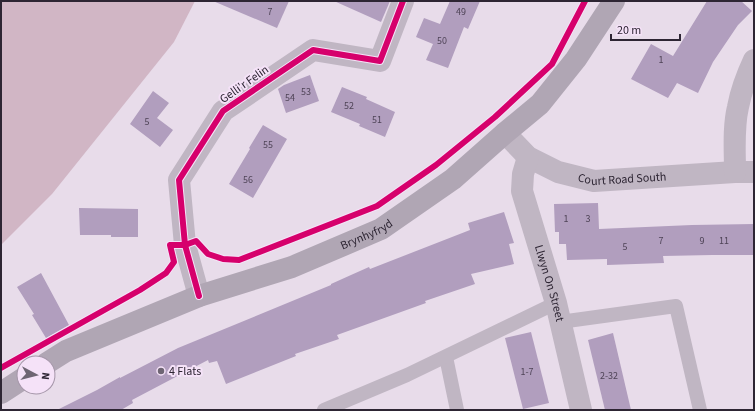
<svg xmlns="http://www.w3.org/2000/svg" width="755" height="411" viewBox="0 0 755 411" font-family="'Source Sans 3',sans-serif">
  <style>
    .green { fill: #d1b6c5 }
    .building { fill: #b19ebe }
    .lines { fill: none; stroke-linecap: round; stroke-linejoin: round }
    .lane { stroke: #c0b6c3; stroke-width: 14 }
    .street { stroke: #c0b6c3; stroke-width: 22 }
    .secondary { stroke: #b0a6b4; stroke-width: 22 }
    .cycleway-casing { stroke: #f5e2f8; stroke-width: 8 }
    .cycleway { stroke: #d6006c; stroke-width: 6 }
    .poi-dot { fill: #6e6573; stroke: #f5e2f8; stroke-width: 1.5 }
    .labels { text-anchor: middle; stroke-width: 4; stroke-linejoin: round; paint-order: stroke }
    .number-label { font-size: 10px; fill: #4e4356 }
    .street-label { font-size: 12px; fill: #2d2533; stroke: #f5e2f8 }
    .poi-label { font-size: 12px; fill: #2d2533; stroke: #f5e2f8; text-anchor: start }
  </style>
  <rect width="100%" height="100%" fill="#e8dcea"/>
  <path class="green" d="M 1,1 L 195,1 L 174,42 L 52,194 L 1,245 Z"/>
  <g class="building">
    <path d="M 213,1 L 289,1 L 277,28 Z"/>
    <path d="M 334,1 L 390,1 L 381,22 Z"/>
    <path d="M 450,1 L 480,1 L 468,29 L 464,27 L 448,68 L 426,60 L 433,44 L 416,37 L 424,18 L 440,24 Z"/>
    <path d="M 707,1 L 741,1 L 752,11 L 738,25 L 713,62 L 698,93 L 677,83 L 668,98 L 631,79 L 651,44 L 673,56 Z"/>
    <path d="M 310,75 L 319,101 L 286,113 L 278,89 L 284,85 Z"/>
    <path d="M 342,87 L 367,97 L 366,99 L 395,112 L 385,137 L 359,126 L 360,124 L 331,112 Z"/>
    <path d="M 153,91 L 169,103 L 157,118 L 173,130 L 160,147 L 130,124 Z"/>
    <path d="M 263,125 L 287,139 L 253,198 L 229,184 L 250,149 L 249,148 Z"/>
    <path d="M 598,203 L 599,229 L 692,225 L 754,224 L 754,255 L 712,255 L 663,256 L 664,263 L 607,265 L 607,259 L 567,260 L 566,244 L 559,244 L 559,232 L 555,232 L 554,204 Z"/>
    <path d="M 79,208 L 138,209 L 138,237 L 111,237 L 111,235 L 80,235 Z"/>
    <path d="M 504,212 L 514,243 L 509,244 L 514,264 L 471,274 L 475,284 L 425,301 L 426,303 L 337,335 L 339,339 L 295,354 L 296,356 L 226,384 L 217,361 L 209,363 L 208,360 L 132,400 L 133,403 L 121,410 L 57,410 L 97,390 L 120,377 L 120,378 L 178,348 L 331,285 L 331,284 L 351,275 L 369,267 L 370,269 L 470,230 L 468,223 Z"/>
    <path d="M 41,273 L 69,325 L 46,338 L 32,315 L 34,314 L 17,287 Z"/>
    <path d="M 531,332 L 549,403 L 523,409 L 505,338 Z"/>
    <path d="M 613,333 L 631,410 L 605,410 L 588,340 Z"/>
  </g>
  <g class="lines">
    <g class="lane">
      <path d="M 560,322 L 676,306 L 700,410"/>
      <path d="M 446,357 L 457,410"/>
      <path d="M 324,410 L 407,375 L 556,303"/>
    </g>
    <g class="street">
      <path id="s1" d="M 505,133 L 528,157 L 558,172 L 594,181 L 735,172 L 754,172"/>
      <path id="s2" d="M 528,157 L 523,174 L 522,191 L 556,303 L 581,410"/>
      <path d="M 735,172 C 735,151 733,128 738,107 C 741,91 747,75 754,60"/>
      <path d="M 199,296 L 185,245 L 179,180 L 223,111 L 313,50 L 380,61 L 403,1"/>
    </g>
    <g class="secondary">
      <path id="s3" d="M 47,363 L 66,351 L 199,296 L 292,267 L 381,229 L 453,179 L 505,133 L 540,104 L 576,59 L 614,1"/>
      <path d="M 1,393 L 24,378"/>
    </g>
    <g class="cycleway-casing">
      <g id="cycleway">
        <path d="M 199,296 L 185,245 L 179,180 L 223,111 L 313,50 L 380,61 L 403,1"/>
        <path d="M 1,368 L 140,290 L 166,273 L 174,262 L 170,245 L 185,245 L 196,241 L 208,254 L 223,259 L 239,260 L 377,206 L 436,165 L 495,117 L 552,64 L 585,1"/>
      </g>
    </g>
    <use href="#cycleway" class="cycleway"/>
  </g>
  <circle class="poi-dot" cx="161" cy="371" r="4"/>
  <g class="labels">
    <g class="number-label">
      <text x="270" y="15">7</text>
      <text x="461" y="15">49</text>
      <text x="442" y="44">50</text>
      <text x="661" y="63">1</text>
      <text x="306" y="95">53</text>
      <text x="290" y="101">54</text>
      <text x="349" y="109">52</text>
      <text x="377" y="123">51</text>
      <text x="147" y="125">5</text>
      <text x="268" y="148">55</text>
      <text x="248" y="183">56</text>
      <text x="566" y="222">1</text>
      <text x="588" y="222">3</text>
      <text x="661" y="244">7</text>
      <text x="702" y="244">9</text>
      <text x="724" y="244">11</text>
      <text x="625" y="250">5</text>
      <text x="527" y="375">1-7</text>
      <text x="609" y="379">2-32</text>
    </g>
    <g class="street-label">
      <text transform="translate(244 84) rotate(-35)" y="4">Gelli'r Felin</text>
      <text dy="4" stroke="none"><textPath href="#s1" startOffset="132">Court Road South</textPath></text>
      <text dy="4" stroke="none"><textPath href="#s3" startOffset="345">Brynhyfryd</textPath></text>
      <text dy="4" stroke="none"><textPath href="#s2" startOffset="131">Llwyn On Street</textPath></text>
    </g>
    <g class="poi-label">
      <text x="169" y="375">4 Flats</text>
    </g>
  </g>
  <rect width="755" height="411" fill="none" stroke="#2d2533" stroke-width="4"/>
  <g transform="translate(36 375) rotate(97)"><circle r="19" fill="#f5e2f8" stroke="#a596a9"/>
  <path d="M0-3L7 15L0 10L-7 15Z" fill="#6e6573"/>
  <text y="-6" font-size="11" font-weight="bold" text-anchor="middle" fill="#2d2533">N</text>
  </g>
  <path d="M611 34v6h69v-6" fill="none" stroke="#2d2533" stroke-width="2"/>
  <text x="617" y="34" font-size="12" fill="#2d2533" stroke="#f5e2f8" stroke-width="3" paint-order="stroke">20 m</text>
</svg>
